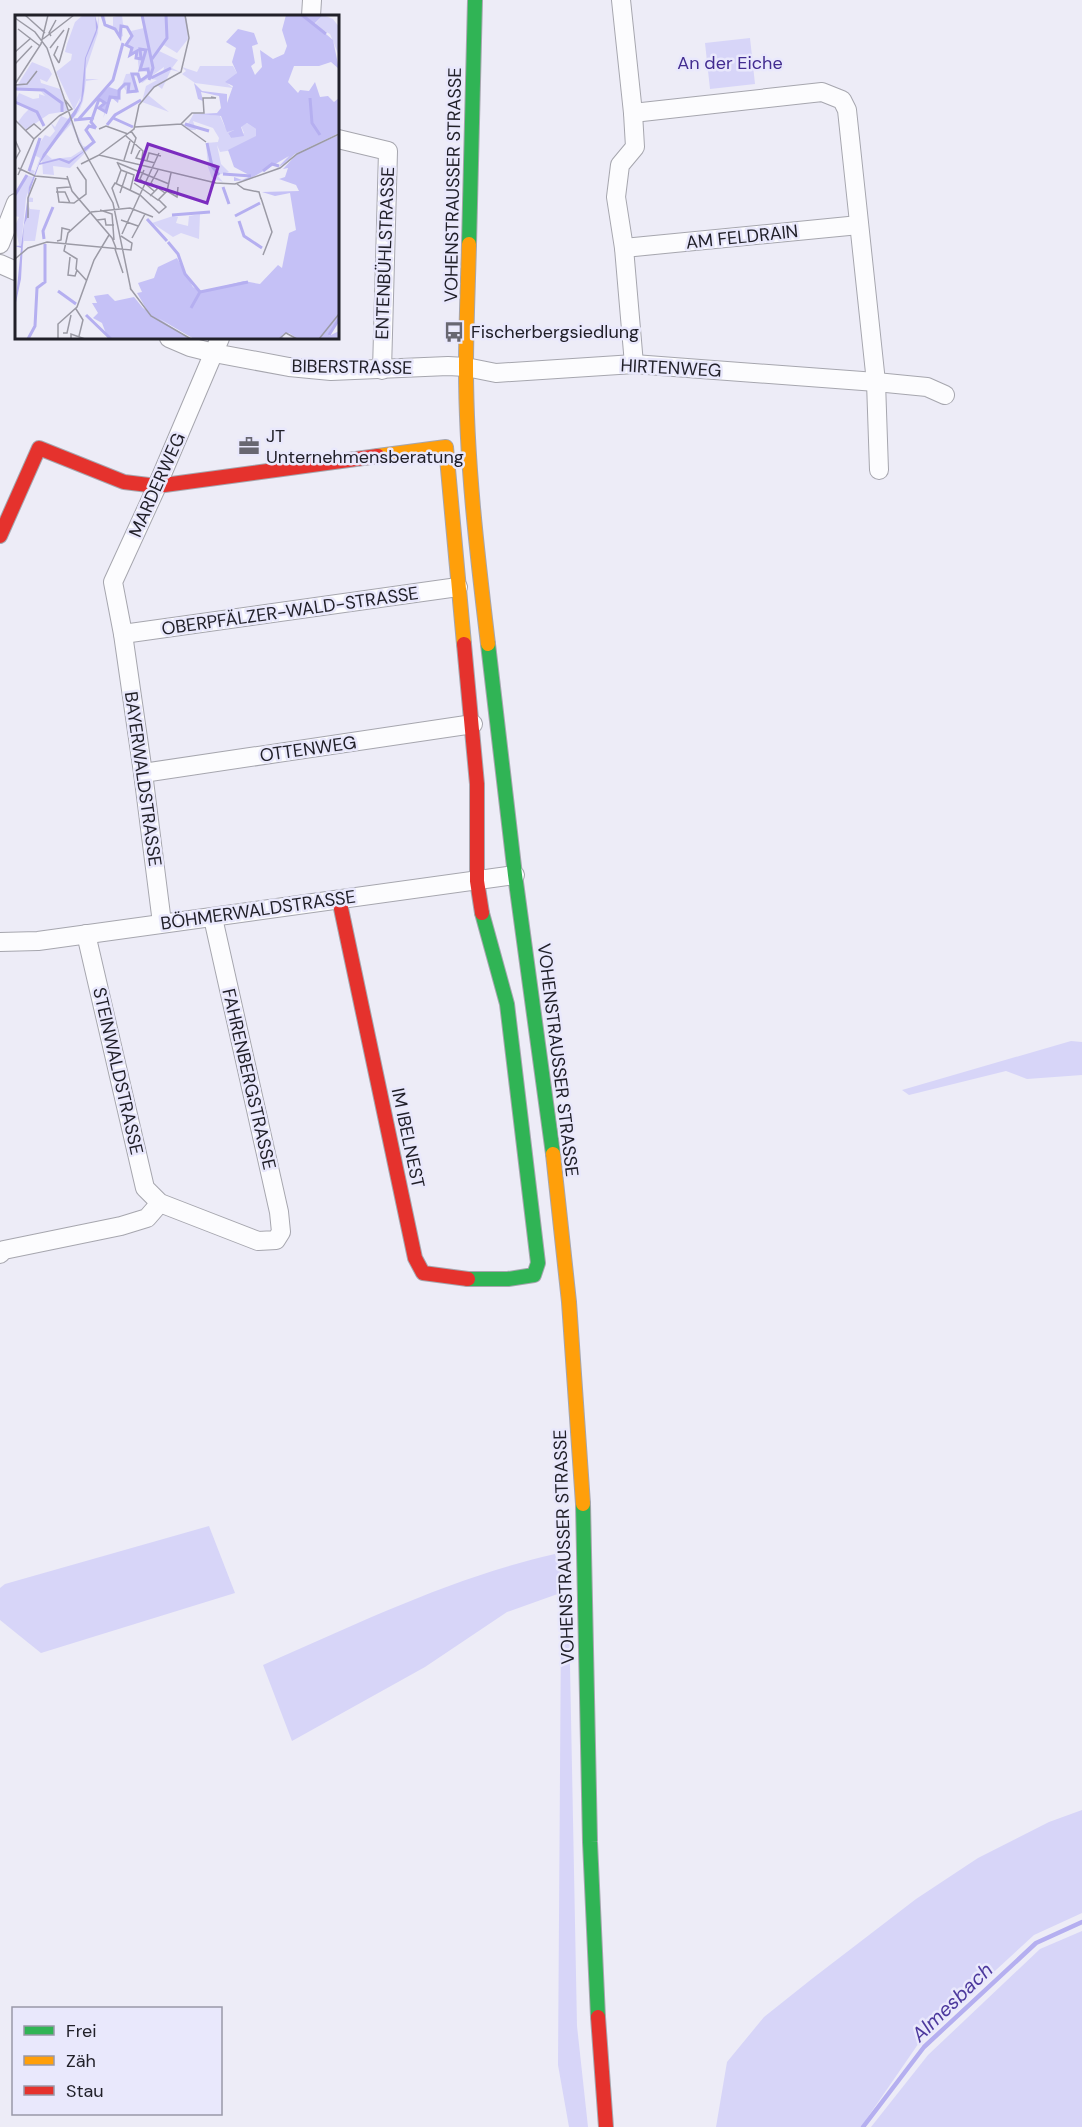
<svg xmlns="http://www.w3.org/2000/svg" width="1082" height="2127" viewBox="0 0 1082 2127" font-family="'DM Sans',sans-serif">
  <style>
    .green { fill: #d7d5f8 }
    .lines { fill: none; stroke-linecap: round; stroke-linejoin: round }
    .stream { stroke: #b5aff0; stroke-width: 4.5 }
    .street-casing { stroke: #a6a6ae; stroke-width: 20 }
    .fast-casing { stroke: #a6a6ae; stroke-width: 16 }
    .slow-casing { stroke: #a6a6ae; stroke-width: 16 }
    .jam-casing { stroke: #a6a6ae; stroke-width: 16 }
    .street { stroke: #fcfcfe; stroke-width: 18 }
    .fast { stroke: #30b455; stroke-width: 14 }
    .slow { stroke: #ff9f0a; stroke-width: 14 }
    .jam { stroke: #e5322d; stroke-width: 14 }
    .labels { text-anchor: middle; stroke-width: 5; stroke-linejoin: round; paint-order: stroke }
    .park-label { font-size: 18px; fill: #422c90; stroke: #e9e8fc }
    .street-label { font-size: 18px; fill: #212029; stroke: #e9e8fc }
    .poi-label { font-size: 18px; fill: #212029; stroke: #e9e8fc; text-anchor: start }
    .water-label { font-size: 20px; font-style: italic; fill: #4c389d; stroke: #e9e8fc }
    .inset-river { fill: none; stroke: #b5aff0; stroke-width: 3 }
    .inset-road { fill: none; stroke: #9b9aa5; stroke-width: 1.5 }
    .view { fill: #7b2cbf; fill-opacity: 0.15; stroke: #7b2cbf; stroke-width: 3 }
    .inset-edge { fill: none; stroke: #212029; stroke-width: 3 }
  </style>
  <rect width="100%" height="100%" fill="#edecf7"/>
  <g class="green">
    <path d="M 750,38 L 755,84 L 710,89 L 705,43 Z"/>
    <path d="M 1071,1041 L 1082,1042 L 1082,1075 L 1027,1079 L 1006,1071 L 909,1095 L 902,1090 Z"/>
    <path d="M 209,1526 L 235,1593 L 41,1653 L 0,1620 L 0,1588 L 5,1584 Z"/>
    <path d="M 555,1554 L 566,1591 L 507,1612 L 425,1667 L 292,1741 L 263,1665 C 359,1623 453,1577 555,1554 Z"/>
    <path d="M 569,1613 L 577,2026 L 588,2127 L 569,2127 L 558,2065 L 561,1627 Z"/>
    <path d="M 1082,1810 L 1082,1913 L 1034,1935 L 923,2037 L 861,2127 L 716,2127 L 727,2062 L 764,2017 L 813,1978 L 916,1899 L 978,1858 L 1049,1822 Z"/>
    <path d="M 1082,1931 L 1082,2127 L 871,2127 L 928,2055 L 1040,1949 Z"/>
  </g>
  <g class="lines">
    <path class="stream" d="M 863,2127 L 924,2047 L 1036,1943 L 1082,1922"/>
    <g class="street-casing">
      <g id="street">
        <path d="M 621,0 L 633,113 L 635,147 L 620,165 L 616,197 L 624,248 L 634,364"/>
        <path d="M 311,16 L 312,0"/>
        <path d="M 633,113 L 822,92 L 842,100 L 847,110 L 876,382 L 879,470"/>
        <path d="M 338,139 L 388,151 L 382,370"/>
        <path d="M 0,244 L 16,203"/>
        <path d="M 624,248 L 859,225"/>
        <path d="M 0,264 L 16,271"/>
        <path d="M 169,338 L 190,347 L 214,353 L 289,367 L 331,371 L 448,366 L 466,367 L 496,373 L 634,364 L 876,382 L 927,387 L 945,395"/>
        <path d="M 123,634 L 458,587"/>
        <path d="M 143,773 L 473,724"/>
        <path d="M 162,923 L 143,773 L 123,634 L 113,582 L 157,486 L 220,338"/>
        <path d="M 86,934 L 145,1188 L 160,1203 L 258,1241 L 276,1240 L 281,1232 L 279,1212 L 213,918"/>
        <path d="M 0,942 L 38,941 L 515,875"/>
        <path d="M 0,1254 L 4,1250 L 121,1226 L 147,1218 L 160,1203"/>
      </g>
    </g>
    <g class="fast-casing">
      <g id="fast">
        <path d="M 469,244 L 475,0"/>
        <path d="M 488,644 L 515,875 L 553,1154"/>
        <path d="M 468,1279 L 508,1279 L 534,1275 L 538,1263 L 507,1004 L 482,913"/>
        <path d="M 583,1504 L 590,1842 L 598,2017"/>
      </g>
    </g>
    <g class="slow-casing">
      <g id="slow">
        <path d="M 469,244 C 468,285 466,326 466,367 C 466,460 477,552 488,644"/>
        <path d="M 378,456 L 446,447 L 464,644"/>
        <path d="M 553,1154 L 569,1302 L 583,1504"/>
      </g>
    </g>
    <g class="jam-casing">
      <g id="jam">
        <path d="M 0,536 L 39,448 L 124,482 L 157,486 L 378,456"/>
        <path d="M 464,644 L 477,784 L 477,881 L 482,913"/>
        <path d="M 339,899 L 415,1258 L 423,1273 L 468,1279"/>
        <path d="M 598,2017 L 606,2127"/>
      </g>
    </g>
    <use href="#street" class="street"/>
    <use href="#fast" class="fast"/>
    <use href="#slow" class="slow"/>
    <use href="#jam" class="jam"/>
  </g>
  <defs>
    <g id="bus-bare" transform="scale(1.62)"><path d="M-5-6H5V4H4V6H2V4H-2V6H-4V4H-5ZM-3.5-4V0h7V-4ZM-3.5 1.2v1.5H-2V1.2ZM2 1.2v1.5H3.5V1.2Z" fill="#686771" stroke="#e9e8fc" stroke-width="2.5" paint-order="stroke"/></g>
    <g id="office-bare" transform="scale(1.62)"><path d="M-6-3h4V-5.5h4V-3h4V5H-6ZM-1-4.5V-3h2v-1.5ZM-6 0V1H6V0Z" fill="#686771" stroke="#e9e8fc" stroke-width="2.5" paint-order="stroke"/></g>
  </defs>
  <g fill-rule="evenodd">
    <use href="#bus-bare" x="454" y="332"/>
    <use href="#office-bare" x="249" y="446"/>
  </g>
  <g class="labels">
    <g class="park-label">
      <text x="730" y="69">An der Eiche</text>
    </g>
    <g class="street-label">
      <text transform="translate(453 185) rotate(-89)" y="6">VOHENSTRAUSSER STRASSE</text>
      <text transform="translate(742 237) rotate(-6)" y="6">AM FELDRAIN</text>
      <text transform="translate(385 253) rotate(-88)" y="6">ENTENBÜHLSTRASSE</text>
      <text transform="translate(352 367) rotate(1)" y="6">BIBERSTRASSE</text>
      <text transform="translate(671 368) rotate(3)" y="6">HIRTENWEG</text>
      <text transform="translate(157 485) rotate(-66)" y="6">MARDERWEG</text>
      <text transform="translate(290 611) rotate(-8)" y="6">OBERPFÄLZER-WALD-STRASSE</text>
      <text transform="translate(308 749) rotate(-8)" y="6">OTTENWEG</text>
      <text transform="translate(143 779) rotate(82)" y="6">BAYERWALDSTRASSE</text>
      <text transform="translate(258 910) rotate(-8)" y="6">BÖHMERWALDSTRASSE</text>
      <text transform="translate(558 1060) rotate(83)" y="6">VOHENSTRAUSSER STRASSE</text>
      <text transform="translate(118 1071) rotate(77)" y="6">STEINWALDSTRASSE</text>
      <text transform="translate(249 1079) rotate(77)" y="6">FAHRENBERGSTRASSE</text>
      <text transform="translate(408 1138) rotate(78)" y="6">IM IBELNEST</text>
      <text transform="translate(564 1547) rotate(-92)" y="6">VOHENSTRAUSSER STRASSE</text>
    </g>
    <g class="poi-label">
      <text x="471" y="338">Fischerbergsiedlung</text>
      <text x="266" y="442">JT<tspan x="266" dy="21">Unternehmensberatung</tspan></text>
    </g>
    <g class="water-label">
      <text transform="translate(952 2002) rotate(-44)" y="7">Almesbach</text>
    </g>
  </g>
  <g transform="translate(15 15)">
    <rect width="324" height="324" fill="#edecf7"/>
    <path d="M 68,0 L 80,0 L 81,15 L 84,0 L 83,18 L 71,54 L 71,64 L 84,64 L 71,66 L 68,86 L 64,96 L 58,104 L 66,81 L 59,95 L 41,57 L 56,45 L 57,39 L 50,37 L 52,29 L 60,7 ZM 87,0 L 90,0 L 91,9 L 98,11 L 98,2 L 107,0 L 108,9 L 116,16 L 129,13 L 126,0 L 169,0 L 172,4 L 173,24 L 162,38 L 149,30 L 144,36 L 163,45 L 157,53 L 165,57 L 156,55 L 147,74 L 142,70 L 133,80 L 154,97 L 127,87 L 131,71 L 142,65 L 136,64 L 148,58 L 149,52 L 127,68 L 119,59 L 122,78 L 112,77 L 107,70 L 111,59 L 123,58 L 126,65 L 133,57 L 124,56 L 122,37 L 114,40 L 116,34 L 110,29 L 116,21 L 112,13 L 107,11 L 108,21 L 104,23 L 99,14 L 89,10 ZM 308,0 L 318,4 L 324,12 L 324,41 L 315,19 L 299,10 ZM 17,47 L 34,54 L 37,59 L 32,67 L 25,64 L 26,68 L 45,74 L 53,96 L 34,99 L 11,115 L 3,107 L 9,99 L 14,94 L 23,97 L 0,87 L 4,78 L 18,84 L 24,83 L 24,79 L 30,81 L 24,74 L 0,74 ZM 185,51 L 218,51 L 222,58 L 213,69 L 218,73 L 180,68 L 167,59 L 171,56 L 167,52 L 182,57 ZM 179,98 L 205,101 L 210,112 L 219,115 L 213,118 L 216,123 L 229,118 L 226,111 L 232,108 L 241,114 L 242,121 L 218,135 L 205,137 L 202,130 L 206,149 L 214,157 L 202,160 L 208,167 L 197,163 L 193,152 L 191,128 L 203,127 L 204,123 L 198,113 L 178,106 L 181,115 L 172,115 L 167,109 L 173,109 ZM 46,101 L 56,105 L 30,136 L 18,160 L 13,159 L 16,149 L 19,146 L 15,154 L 20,156 L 25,143 L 19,140 L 23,131 L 30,120 L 35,122 L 40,116 L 35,107 L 40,112 ZM 56,106 L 68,131 L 75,133 L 55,153 L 38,151 L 39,160 L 28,159 L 27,144 ZM 56,109 L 67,135 L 56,142 L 37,144 L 30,138 ZM 10,160 L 18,162 L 11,183 L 6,231 L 0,231 L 4,230 L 0,211 L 4,202 L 0,201 L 0,179 ZM 20,162 L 13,182 L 18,183 L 18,187 L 12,187 L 15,194 L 25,195 L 20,226 L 9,226 L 8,231 L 9,210 L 14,198 L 14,193 L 12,188 L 12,184 ZM 185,199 L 184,224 L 166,218 L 158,222 L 137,208 L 158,201 L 163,202 L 161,208 L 173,211 L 174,201 Z" fill="#d7d5f8" fill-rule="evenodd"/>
    <path d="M 271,0 L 308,0 L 299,9 L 318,25 L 324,54 L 316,47 L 304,51 L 279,51 L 273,67 L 283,78 L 285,75 L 294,76 L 300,67 L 305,82 L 313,81 L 319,87 L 324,83 L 324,118 L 280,139 L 270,148 L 262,153 L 274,141 L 233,165 L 219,166 L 219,162 L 227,165 L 236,161 L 219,152 L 213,135 L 241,121 L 241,114 L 232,108 L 226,112 L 229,121 L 216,123 L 213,118 L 219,115 L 212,117 L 206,101 L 183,99 L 202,98 L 206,93 L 204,81 L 186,77 L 188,86 L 183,84 L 179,68 L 187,76 L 212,79 L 212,88 L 218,71 L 210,67 L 222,58 L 217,47 L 221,33 L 211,27 L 223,14 L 239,18 L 243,29 L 237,31 L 240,48 L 236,51 L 240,60 L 247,52 L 245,35 L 258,44 L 269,39 L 272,31 L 267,15 ZM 107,70 L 103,88 L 97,83 L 88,103 L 90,97 L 81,93 L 89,89 L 84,82 L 94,72 L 103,75 ZM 324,120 L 324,303 L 314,321 L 324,316 L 324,324 L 283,324 L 274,318 L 267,320 L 269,324 L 179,324 L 133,297 L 122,278 L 127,277 L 123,268 L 139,263 L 143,252 L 162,243 L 178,272 L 186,277 L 229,266 L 245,269 L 263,250 L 267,253 L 274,218 L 281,215 L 275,178 L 260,181 L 247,177 L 284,176 L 281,170 L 264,164 L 270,162 L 273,153 L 268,154 L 282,139 ZM 93,279 L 100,286 L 119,282 L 128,293 L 175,324 L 93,324 L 87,308 L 78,303 L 83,298 L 77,288 L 82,288 L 79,281 Z" fill="#c5c1f6"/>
    <path d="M 80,0 L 83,12 L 81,19 L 71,43 L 69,76 L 67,86 L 61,99 L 25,148 L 45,143 L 54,146 L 72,134 L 54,149 L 44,145 L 24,150 L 12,184 L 14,199 L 9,210 L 6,264 L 0,292 L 6,233 L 0,231 L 6,231 L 14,172 L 28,139 L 66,86 L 70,43 L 81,15 Z" fill="#b5aff0"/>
    <path class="inset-river" d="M 127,0 L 138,53 L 134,65M 287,0 L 311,19M 137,44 L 152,23 L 151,0M 136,63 L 156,53M 0,74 L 29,75 L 47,88 L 47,97M 295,83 L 297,108 L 305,120M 0,87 L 22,97 L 29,111M 98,103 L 118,112M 59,105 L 79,103M 63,105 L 98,65 L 108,28M 170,109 L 194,116M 92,110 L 100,100 L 126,85M 81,113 L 76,107 L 84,84 L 90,88 L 84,93 L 91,97 L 95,82 L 104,83 L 104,75 L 110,69 L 114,69 L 113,77 L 122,76 L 117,59 L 123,59 L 125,66 L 134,60 L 133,54 L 125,55 L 131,35 L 125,34 L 126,44 L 121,43 L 122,36 L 115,40 L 117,33 L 111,30 L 117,21 L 112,12 L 106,11 L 105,22 L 100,14 L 90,10 L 87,0M 192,128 L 197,151 L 204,160M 69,135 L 79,127 L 71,115 L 74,111 L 81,113M 14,156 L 25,123M 248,156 L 257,149 L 264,151M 208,159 L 236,161M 208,172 L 214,189M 0,180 L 12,160M 157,200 L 195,197M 220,201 L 245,188M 132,204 L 152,226M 224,206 L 229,221 L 247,233M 29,224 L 28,216 L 38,192M 153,227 L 163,239 L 170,259 L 185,277 L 176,293M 43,276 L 61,289M 185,277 L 233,267M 71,300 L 96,324M 314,320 L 324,304M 13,324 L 20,311 L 22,273 L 30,267 L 30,229"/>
    <path class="inset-road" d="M 10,0 L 30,18M 0,3 L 20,17 L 32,33 L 64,127 L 98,188 L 116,275M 3,14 L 25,31M 36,21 L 34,18 L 41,5M 28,24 L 59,0M 43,31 L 39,40 L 44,48M 35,33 L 49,15M 0,37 L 16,23M 44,48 L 54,13M 0,49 L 17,31M 0,69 L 26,29 L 33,0M 0,70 L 12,69 L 22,56M 44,101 L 57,94 L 50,85M 0,105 L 19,124M 166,109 L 177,98 L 189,98 L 188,83 L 201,83 L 196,82M 166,109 L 191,127M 120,112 L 166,109M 84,114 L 91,111 L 113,119M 10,116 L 19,109 L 26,115M 111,121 L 128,136 L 126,149M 0,125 L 5,136 L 0,145M 126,133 L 121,143 L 140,148M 116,139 L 121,123 L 116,116M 84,140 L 119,114 L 124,90 L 139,72 L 166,57 L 174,23 L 170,0M 109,145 L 115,126M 132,145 L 134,138 L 146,141M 103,148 L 154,169M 66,149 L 84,140 L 201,168 L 220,169 L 265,153 L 282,139 L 324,119M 3,153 L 20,161 L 53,164M 106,155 L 119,160 L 115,176M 129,155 L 125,164 L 139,176M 3,160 L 19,124 L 44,101M 52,161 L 57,176 L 97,223 L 101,233M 119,168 L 143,185 L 152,176 L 156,158M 101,169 L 106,155 L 102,147M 222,169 L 229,174 L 244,177 L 246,184M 55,172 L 42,173 L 44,187 L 59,188 L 71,179 L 71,165 L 62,152M 142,173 L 136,168 L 143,155M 152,176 L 162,182 L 163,172M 41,177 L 50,177 L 55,188M 105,178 L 112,157M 135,181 L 143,173 L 150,178M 246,183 L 257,217 L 248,240M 104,193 L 97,173 L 100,168 L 125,180 L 144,198 L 151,192 L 144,185M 85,195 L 97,199 L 99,225M 76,197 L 115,193 L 138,202M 13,203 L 13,183 L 21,163M 82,205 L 90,204 L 91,210 L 99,210M 106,205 L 123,211M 107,219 L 144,138M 117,223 L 130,199M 42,226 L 46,225 L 47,213 L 55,215M 100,234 L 108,258M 55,242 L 53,260 L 60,261 L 62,255M 0,244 L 13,233 L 32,227 L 116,235 L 117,228 L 106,221M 72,266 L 61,254 L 62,244 L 49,236 L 53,218 L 76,197M 115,273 L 136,301 L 176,324M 61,294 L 68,305 L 64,321M 48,318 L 52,318 L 56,300M 43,324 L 43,309 L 62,292 L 79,245 L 94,220M 56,324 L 56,319 L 70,324M 264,324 L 271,318 L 282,324M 304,324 L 324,299"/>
    <path class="view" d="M 133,129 L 203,152 L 192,188 L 121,165 Z"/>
    <rect width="324" height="324" class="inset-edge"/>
  </g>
  <rect x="12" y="2007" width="210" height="108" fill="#e9e8fc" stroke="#9998a8" stroke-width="1.5"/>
  <rect x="24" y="2026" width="30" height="9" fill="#30b455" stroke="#9998a8" stroke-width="1.5"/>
  <text x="66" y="2037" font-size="18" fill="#212029">Frei</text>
  <rect x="24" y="2056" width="30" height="9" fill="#ff9f0a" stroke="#9998a8" stroke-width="1.5"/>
  <text x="66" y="2067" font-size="18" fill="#212029">Zäh</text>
  <rect x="24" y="2086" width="30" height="9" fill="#e5322d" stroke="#9998a8" stroke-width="1.5"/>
  <text x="66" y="2097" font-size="18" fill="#212029">Stau</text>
</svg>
